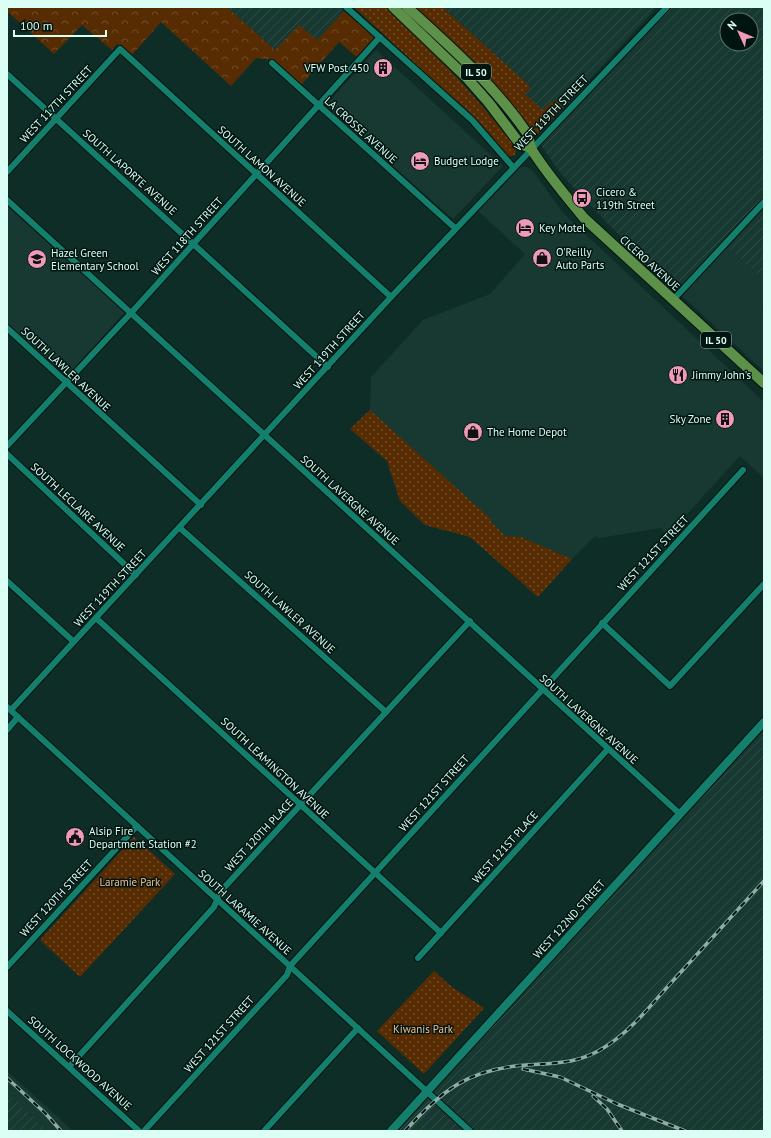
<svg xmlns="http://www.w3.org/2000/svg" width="771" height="1138" viewBox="0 0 771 1138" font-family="'PT Sans',sans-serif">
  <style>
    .built { fill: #173932 }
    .industrial { fill: url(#industrial-furrows); fill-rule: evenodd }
    .grass { fill: url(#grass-dots) }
    .forest { fill: url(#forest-crowns) }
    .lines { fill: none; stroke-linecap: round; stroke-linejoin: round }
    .minor-casing { stroke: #001510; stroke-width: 8 }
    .tertiary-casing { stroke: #001510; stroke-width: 10 }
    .primary-casing { stroke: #001510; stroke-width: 12 }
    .minor { stroke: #147f6d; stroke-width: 6 }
    .tertiary { stroke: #147f6d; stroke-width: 8 }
    .primary { stroke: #5d9149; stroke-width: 10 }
    .rail-casing { stroke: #8daea6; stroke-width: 3.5 }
    .rail { stroke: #001510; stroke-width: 2; stroke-dasharray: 6; stroke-linecap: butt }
    .labels { text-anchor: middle; stroke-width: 3; stroke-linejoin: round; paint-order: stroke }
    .shield { fill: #001510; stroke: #99b8b0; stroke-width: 1 }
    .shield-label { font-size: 10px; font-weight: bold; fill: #dbfef5 }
    .poi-label { font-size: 11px; fill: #dbfef5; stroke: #001510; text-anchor: start }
    .street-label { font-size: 11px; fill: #dbfef5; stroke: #001510 }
    .park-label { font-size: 11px; fill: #f5be97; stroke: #001510 }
  </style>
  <defs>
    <pattern id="industrial-furrows" width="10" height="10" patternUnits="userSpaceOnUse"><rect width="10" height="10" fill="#173932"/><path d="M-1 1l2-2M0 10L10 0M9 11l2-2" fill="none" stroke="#2d4d46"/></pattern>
    <pattern id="grass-dots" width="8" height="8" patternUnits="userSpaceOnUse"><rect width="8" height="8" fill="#582c02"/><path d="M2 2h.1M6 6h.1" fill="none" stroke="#6f4c28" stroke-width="1.8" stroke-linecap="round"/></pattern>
    <pattern id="forest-crowns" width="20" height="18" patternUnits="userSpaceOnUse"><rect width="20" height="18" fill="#582c02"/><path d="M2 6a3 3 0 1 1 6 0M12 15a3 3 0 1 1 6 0" fill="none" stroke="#6f4c28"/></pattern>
  </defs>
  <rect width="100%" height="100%" fill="#0f2d27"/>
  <g class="built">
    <path d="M 376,50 L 503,166 L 453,219 L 325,106 Z"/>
    <path d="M 521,167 L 527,167 L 533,171 L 564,214 L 764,402 L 764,478 L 740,456 L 667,536 L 661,528 L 599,538 L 595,536 L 572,559 L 521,537 L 505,536 L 491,522 L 491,519 L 370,410 L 371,377 L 423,320 L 490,294 L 525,254 L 477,210 Z"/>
    <path d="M 7,206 L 125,312 L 66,377 L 7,323 Z"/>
    <path d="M 727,247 L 764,280 L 764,304 L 761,307 L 764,305 L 764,371 L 682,296 Z"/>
    <path d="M 7,1071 L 73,1131 L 48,1131 L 7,1093 Z"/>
  </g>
  <g class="industrial">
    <path d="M 227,7 L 340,7 L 344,11 L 317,40 L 275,50 Z"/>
    <path d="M 442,7 L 657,7 L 562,109 L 561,104 L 543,110 L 525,94 L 531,87 Z"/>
    <path d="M 669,7 L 764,7 L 764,280 L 727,247 L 682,296 L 613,229 L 561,174 L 541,145 ZM 727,20 L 751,20 L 751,44 L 727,44 Z"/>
    <path d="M 764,730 L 764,1131 L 397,1131 L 427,1098 Z"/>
    <path d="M 7,1093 L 24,1108 L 48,1131 L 7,1131 Z"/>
  </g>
  <g class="grass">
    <path d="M 354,7 L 386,7 C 435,52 473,93 514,145 L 516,150 L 515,155 L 508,157 L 488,132 Z"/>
    <path d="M 415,7 L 442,7 L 531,87 L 525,94 L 543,110 L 552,101 C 558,101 561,103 562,109 L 537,134 L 532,134 L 490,79 Z"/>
    <path d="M 370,410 L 491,519 L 491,522 L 505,536 L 521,537 L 572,559 L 538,597 L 470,537 L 425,525 L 400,501 L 387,461 L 350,429 Z"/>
    <path d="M 134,837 L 175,874 L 80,977 L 40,940 Z"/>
    <path d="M 434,971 L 452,987 L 484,1008 L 424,1074 L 377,1031 Z"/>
  </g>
  <path class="forest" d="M 7,7 L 227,7 L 275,50 L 299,25 L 317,40 L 344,11 L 376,38 L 358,58 L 339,42 L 301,85 L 274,60 L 256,58 L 231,86 L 161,22 L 132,55 L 117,44 L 112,50 L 82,25 L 54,54 L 7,11 Z"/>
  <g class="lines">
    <g class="minor-casing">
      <g id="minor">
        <path d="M 346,7 L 472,120 L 513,167"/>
        <path d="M 272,63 L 455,228"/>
        <path d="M 7,74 L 328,367"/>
        <path d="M 7,172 L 120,49 L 391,297"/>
        <path d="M 7,200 L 680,814"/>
        <path d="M 673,300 L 764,202"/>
        <path d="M 7,328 L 201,505"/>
        <path d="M 7,446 L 131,313 L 380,37"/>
        <path d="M 7,454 L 136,575"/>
        <path d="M 180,528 L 386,712"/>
        <path d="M 7,581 L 73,641"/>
        <path d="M 96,618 L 441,933"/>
        <path d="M 602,623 L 670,686 L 764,584"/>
        <path d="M 7,707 L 470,1131"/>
        <path d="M 11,710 L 391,297 L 667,7"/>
        <path d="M 7,730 L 18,717"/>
        <path d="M 418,958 L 608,749"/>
        <path d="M 7,967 L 137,826"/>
        <path d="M 7,1011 L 139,1131"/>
        <path d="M 69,1067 L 214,907 L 221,891 L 470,621"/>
        <path d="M 144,1131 L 287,975 L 290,966 L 743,470"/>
        <path d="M 264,1131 L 358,1028"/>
      </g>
    </g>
    <g class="tertiary-casing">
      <path id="tertiary" d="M 391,1131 L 764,722"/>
    </g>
    <g class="primary-casing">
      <g id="primary">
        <path d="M 393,7 L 467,78 L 489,103 L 520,144 L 531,148"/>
        <path d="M 407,7 C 450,46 494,85 527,133 C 530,138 529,145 532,150 C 547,174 566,196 584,218 L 764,383"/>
      </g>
    </g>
    <use href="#minor" class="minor"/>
    <use href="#tertiary" class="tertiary"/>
    <use href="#primary" class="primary"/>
    <g class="rail-casing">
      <g id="rail">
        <path d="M 523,1069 L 560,1077 L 617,1104 L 685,1131"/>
        <path d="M 7,1078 L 46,1114 L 61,1131"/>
        <path d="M 593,1096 L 607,1109 L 622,1131"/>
        <path d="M 405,1131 C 442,1090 469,1069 526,1065 C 555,1063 579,1064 605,1047 C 631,1031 650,1006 670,984 C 701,950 733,915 764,881"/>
      </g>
    </g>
    <use href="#rail" class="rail"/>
  </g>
  <defs>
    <g id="building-disc" transform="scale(1)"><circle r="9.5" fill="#ef9ab8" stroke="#001510"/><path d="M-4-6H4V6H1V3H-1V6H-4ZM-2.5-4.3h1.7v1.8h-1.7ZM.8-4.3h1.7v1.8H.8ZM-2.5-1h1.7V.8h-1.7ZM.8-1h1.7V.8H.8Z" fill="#111"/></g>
    <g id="hotel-disc" transform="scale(1)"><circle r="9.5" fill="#ef9ab8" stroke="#001510"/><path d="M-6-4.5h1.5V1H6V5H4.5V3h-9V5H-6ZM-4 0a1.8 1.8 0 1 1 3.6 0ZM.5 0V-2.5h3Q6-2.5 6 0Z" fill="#111"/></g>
    <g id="bus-disc" transform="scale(1)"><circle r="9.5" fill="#ef9ab8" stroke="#001510"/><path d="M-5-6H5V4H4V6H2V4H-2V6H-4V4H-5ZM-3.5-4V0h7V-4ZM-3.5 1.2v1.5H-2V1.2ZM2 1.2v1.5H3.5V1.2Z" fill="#111"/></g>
    <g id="shop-disc" transform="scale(1)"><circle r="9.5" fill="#ef9ab8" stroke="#001510"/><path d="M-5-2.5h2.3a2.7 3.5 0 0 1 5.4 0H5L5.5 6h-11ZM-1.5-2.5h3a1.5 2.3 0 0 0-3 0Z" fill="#111"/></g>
    <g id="school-disc" transform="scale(1)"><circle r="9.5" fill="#ef9ab8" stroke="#001510"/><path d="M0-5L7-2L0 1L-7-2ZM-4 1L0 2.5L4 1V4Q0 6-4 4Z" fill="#111"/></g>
    <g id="restaurant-disc" transform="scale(1)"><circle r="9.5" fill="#ef9ab8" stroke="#001510"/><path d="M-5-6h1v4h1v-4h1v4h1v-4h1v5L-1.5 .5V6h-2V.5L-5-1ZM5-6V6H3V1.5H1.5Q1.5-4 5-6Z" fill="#111"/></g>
    <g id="civic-disc" transform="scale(1)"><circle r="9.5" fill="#ef9ab8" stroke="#001510"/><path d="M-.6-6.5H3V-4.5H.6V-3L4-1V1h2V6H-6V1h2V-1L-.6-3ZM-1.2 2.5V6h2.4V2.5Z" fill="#111"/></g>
  </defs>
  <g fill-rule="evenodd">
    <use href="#building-disc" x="383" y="68"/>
    <use href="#hotel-disc" x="420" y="161"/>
    <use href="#bus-disc" x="582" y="198"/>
    <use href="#hotel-disc" x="525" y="228"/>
    <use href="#shop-disc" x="542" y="258"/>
    <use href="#school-disc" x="37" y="259"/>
    <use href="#restaurant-disc" x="678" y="375"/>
    <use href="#building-disc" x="725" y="419"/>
    <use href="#shop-disc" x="473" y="432"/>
    <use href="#civic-disc" x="75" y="837"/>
  </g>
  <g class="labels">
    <g class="shield">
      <rect x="461" y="64" width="30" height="16" rx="3"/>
      <rect x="701" y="332" width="30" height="16" rx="3"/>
    </g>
    <g class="shield-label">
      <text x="476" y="76">IL 50</text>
      <text x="716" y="344">IL 50</text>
    </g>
    <g class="poi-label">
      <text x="369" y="72" text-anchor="end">VFW Post 450</text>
      <text x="434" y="165">Budget Lodge</text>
      <text x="596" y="196">Cicero &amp;<tspan x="596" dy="13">119th Street</tspan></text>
      <text x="539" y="232">Key Motel</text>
      <text x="556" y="256">O'Reilly<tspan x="556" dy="13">Auto Parts</tspan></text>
      <text x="51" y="257">Hazel Green<tspan x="51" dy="13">Elementary School</tspan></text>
      <text x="692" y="379">Jimmy John's</text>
      <text x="711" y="423" text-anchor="end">Sky Zone</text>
      <text x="487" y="436">The Home Depot</text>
      <text x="89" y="835">Alsip Fire<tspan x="89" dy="13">Department Station #2</tspan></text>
    </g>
    <g class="street-label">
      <text transform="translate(56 104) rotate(-47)" y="4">WEST 117TH STREET</text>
      <text transform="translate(551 113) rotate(-46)" y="4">WEST 119TH STREET</text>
      <text transform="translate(361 130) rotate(42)" y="4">LA CROSSE AVENUE</text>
      <text transform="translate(262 166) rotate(42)" y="4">SOUTH LAMON AVENUE</text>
      <text transform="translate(130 172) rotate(42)" y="4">SOUTH LAPORTE AVENUE</text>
      <text transform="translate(187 236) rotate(-48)" y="4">WEST 118TH STREET</text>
      <text transform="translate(650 263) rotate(42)" y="4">CICERO AVENUE</text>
      <text transform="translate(329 350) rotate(-48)" y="4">WEST 119TH STREET</text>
      <text transform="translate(66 369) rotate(43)" y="4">SOUTH LAWLER AVENUE</text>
      <text transform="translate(350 500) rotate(42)" y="4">SOUTH LAVERGNE AVENUE</text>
      <text transform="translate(78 507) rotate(43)" y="4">SOUTH LECLAIRE AVENUE</text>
      <text transform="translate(653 553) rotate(-47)" y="4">WEST 121ST STREET</text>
      <text transform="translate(110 588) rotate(-47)" y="4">WEST 119TH STREET</text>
      <text transform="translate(290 612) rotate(42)" y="4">SOUTH LAWLER AVENUE</text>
      <text transform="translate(589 719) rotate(42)" y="4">SOUTH LAVERGNE AVENUE</text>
      <text transform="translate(275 768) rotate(43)" y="4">SOUTH LEAMINGTON AVENUE</text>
      <text transform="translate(434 793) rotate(-48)" y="4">WEST 121ST STREET</text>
      <text transform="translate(259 835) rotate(-47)" y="4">WEST 120TH PLACE</text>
      <text transform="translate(505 847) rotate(-48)" y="4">WEST 121ST PLACE</text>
      <text transform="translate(56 898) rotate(-47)" y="4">WEST 120TH STREET</text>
      <text transform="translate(245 912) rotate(42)" y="4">SOUTH LARAMIE AVENUE</text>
      <text transform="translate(569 919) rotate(-48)" y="4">WEST 122ND STREET</text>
      <text transform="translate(219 1034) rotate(-48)" y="4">WEST 121ST STREET</text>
      <text transform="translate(80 1063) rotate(42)" y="4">SOUTH LOCKWOOD AVENUE</text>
    </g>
    <g class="park-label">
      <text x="130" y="886">Laramie Park</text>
      <text x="423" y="1033">Kiwanis Park</text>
    </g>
  </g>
  <rect width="771" height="1138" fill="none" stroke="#dbfef5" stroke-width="16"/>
  <g transform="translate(739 32) rotate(314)"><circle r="19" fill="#001510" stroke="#58726c"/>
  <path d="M0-3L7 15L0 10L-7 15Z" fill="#ef9ab8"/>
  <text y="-6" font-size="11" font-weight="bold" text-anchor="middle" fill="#dbfef5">N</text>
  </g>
  <path d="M14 30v6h92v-6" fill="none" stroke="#dbfef5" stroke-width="2"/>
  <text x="20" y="30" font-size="12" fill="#dbfef5" stroke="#001510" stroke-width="3" paint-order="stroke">100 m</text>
</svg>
